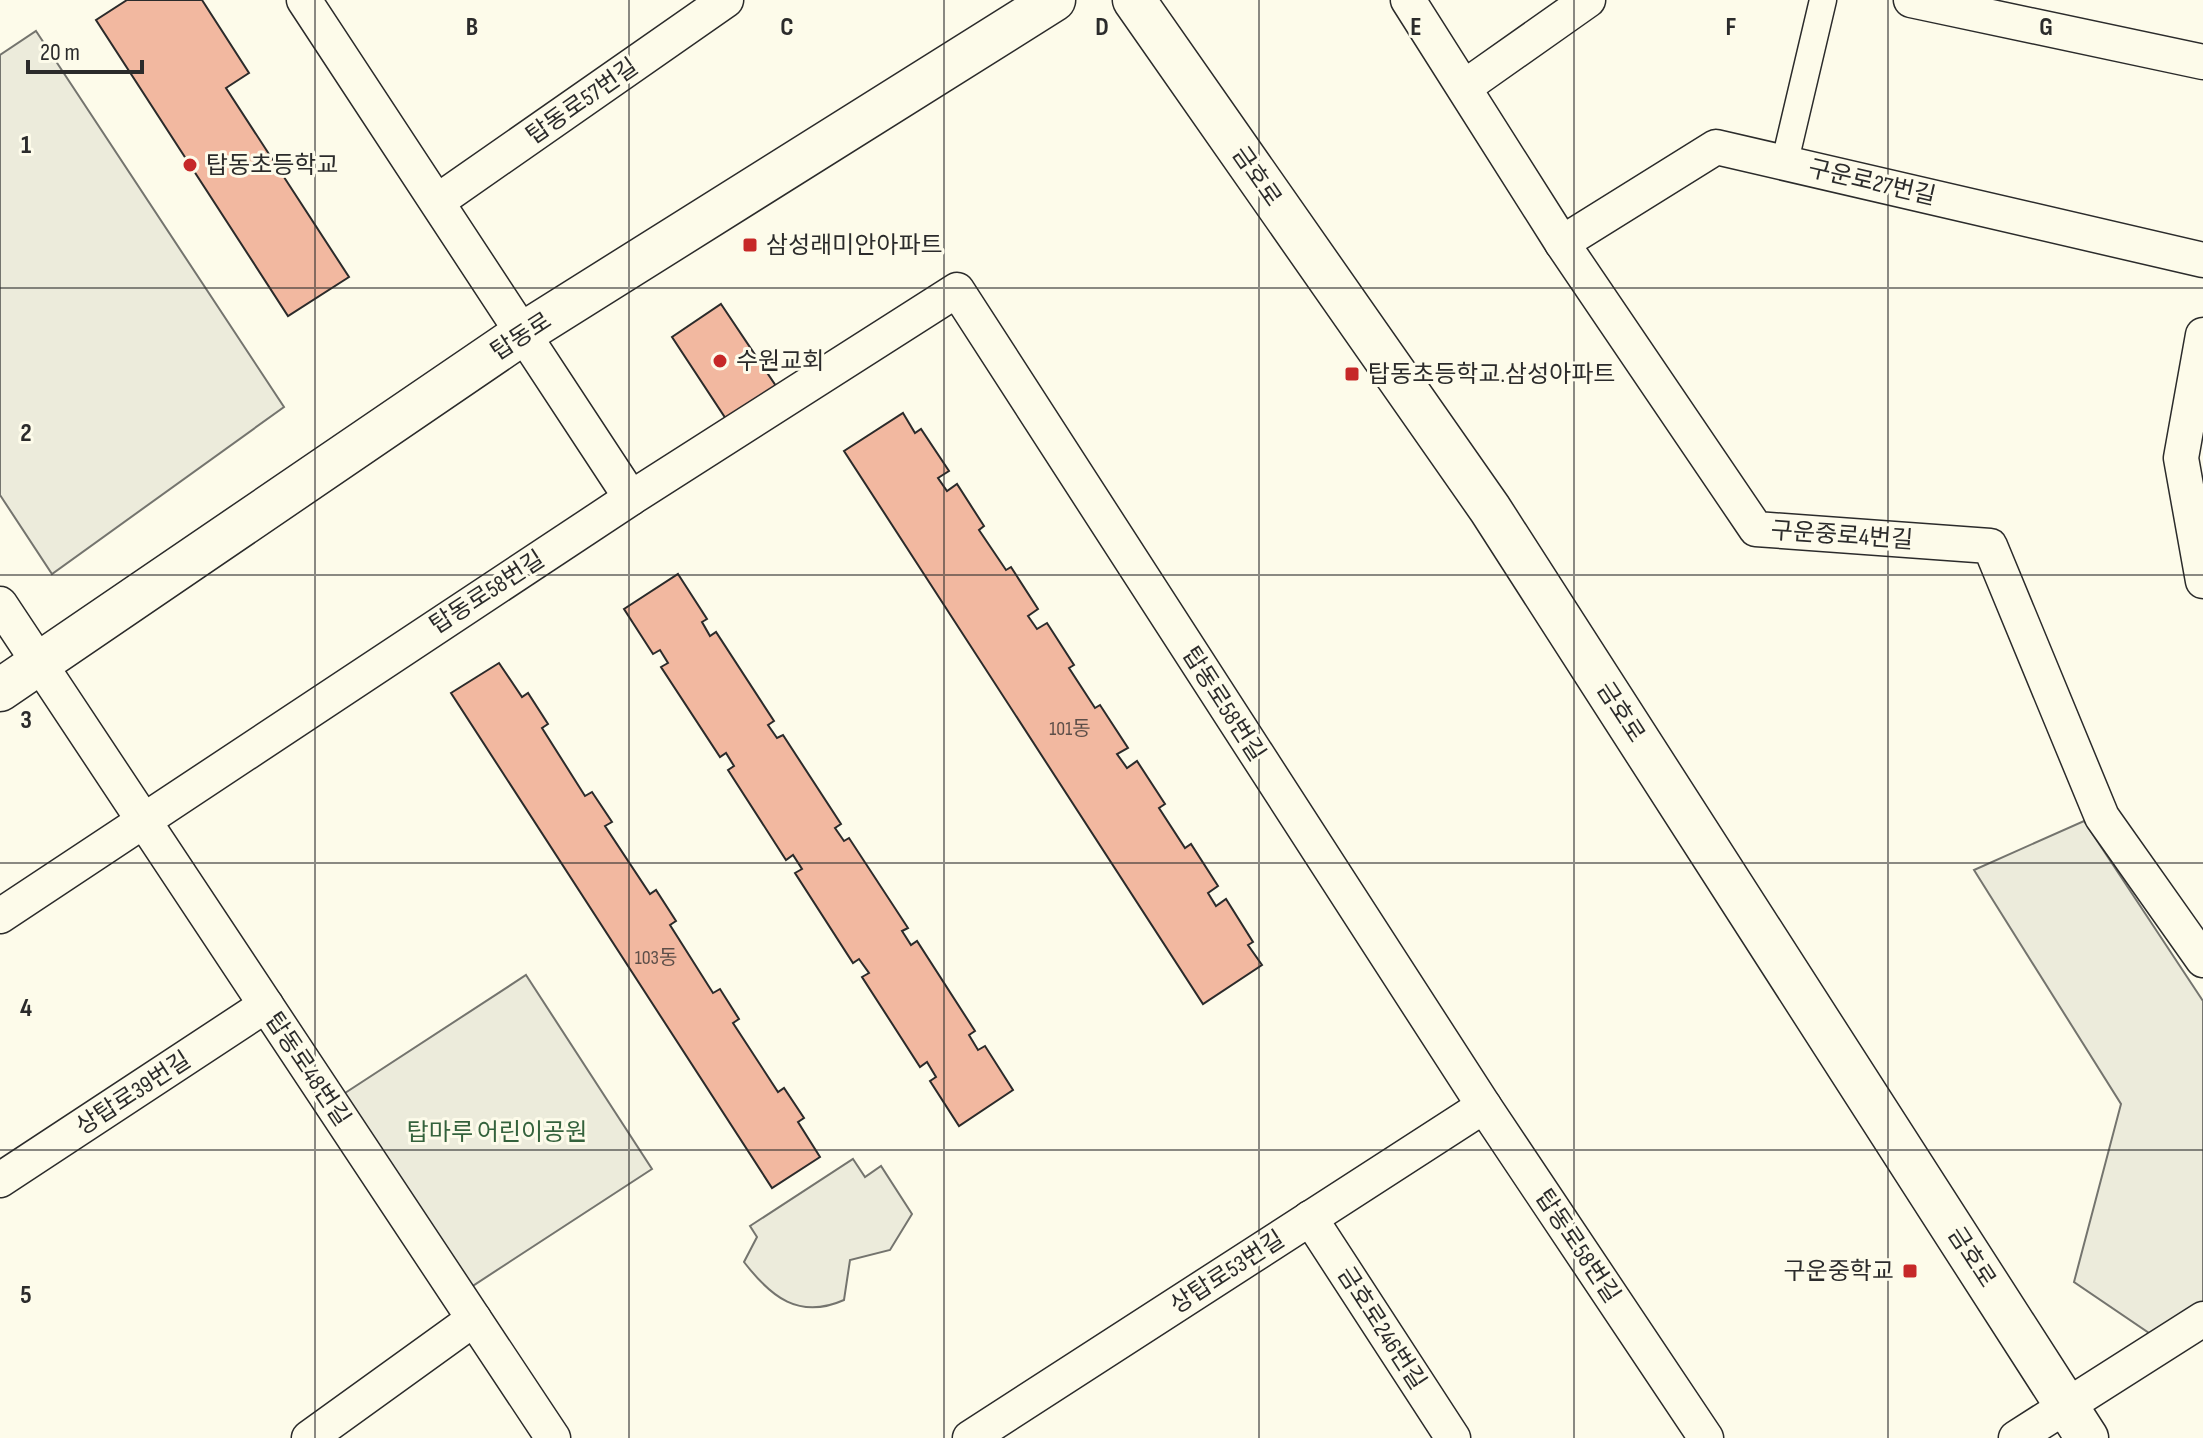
<svg xmlns="http://www.w3.org/2000/svg" width="2203" height="1438" viewBox="0 0 2203 1438" font-family="'Sofia Sans Condensed','Noto Sans KR',sans-serif">
  <style>
    .green { fill: #ecebdb; stroke: #74746e; stroke-width: 2 }
    .building { fill: #f2b8a0; stroke: #2b2b2b; stroke-width: 2 }
    .lines { fill: none; stroke-linecap: round; stroke-linejoin: round }
    .pedestrian-casing { stroke: #2b2b2b; stroke-width: 29 }
    .minor-casing { stroke: #2b2b2b; stroke-width: 37 }
    .tertiary-casing { stroke: #2b2b2b; stroke-width: 45 }
    .pedestrian { stroke: #fdfbea; stroke-width: 26 }
    .minor { stroke: #fdfbea; stroke-width: 34 }
    .tertiary { stroke: #fdfbea; stroke-width: 42 }
    .grid { fill: none; stroke: #2b2b2b; stroke-width: 2; stroke-opacity: 0.55 }
    .poi-dot { fill: #c62828; stroke: #fdfbea; stroke-width: 3 }
    .labels { text-anchor: middle; stroke-width: 6; stroke-linejoin: round; paint-order: stroke }
    .number-label { font-size: 20px; fill: #5d4e48 }
    .street-label { font-size: 24px; fill: #2b2b2b; stroke: #fdfbea }
    .poi-label { font-size: 24px; fill: #2b2b2b; stroke: #fdfbea; text-anchor: start }
    .park-label { font-size: 24px; fill: #34623c; stroke: #fdfbea }
    .grid-label { font-size: 26px; text-anchor: middle; font-weight: bold; fill: #2b2b2b; stroke: #fdfbea; stroke-width: 6; stroke-linejoin: round; paint-order: stroke }
  </style>
  <rect width="100%" height="100%" fill="#fdfbea"/>
  <g class="green">
    <path d="M 36,31 L 284,407 L 52,574 L 0,495 L 0,55 Z"/>
    <path d="M 2084,821 L 2203,1001 L 2203,1304 L 2155,1337 L 2074,1282 L 2121,1104 L 1974,870 Z"/>
    <path d="M 526,975 L 652,1169 L 468,1289 L 342,1095 Z"/>
    <path d="M 853,1159 L 865,1177 L 881,1166 L 912,1214 L 890,1250 L 850,1260 L 844,1300 C 799,1320 771,1297 744,1262 L 757,1237 L 750,1226 Z"/>
  </g>
  <g class="building">
    <path d="M 127,0 L 202,0 L 249,73 L 226,88 L 349,277 L 288,316 L 96,20 Z"/>
    <path d="M 721,304 L 778,389 L 728,422 L 672,337 Z"/>
    <path d="M 903,413 L 915,433 L 921,429 L 949,471 L 938,478 L 947,491 L 957,484 L 984,526 L 979,530 L 1006,570 L 1011,567 L 1038,609 L 1028,616 L 1037,629 L 1047,623 L 1074,665 L 1069,668 L 1095,708 L 1100,705 L 1128,748 L 1117,754 L 1127,768 L 1137,761 L 1165,804 L 1159,808 L 1185,848 L 1191,844 L 1218,886 L 1208,893 L 1216,906 L 1226,899 L 1253,942 L 1248,945 L 1262,965 L 1203,1004 L 844,451 Z"/>
    <path d="M 678,574 L 707,619 L 702,622 L 710,636 L 716,632 L 774,721 L 768,725 L 777,738 L 783,735 L 841,824 L 835,828 L 844,841 L 849,838 L 908,928 L 902,931 L 911,945 L 917,941 L 975,1031 L 969,1035 L 978,1050 L 985,1046 L 1013,1090 L 959,1126 L 930,1081 L 936,1077 L 927,1062 L 920,1067 L 862,977 L 869,973 L 859,959 L 853,963 L 795,873 L 802,869 L 793,855 L 786,860 L 728,770 L 734,766 L 726,753 L 720,757 L 661,667 L 668,663 L 660,650 L 653,654 L 624,609 Z"/>
    <path d="M 499,663 L 522,697 L 528,693 L 548,724 L 542,728 L 585,796 L 592,792 L 612,822 L 605,826 L 650,894 L 656,890 L 676,921 L 670,925 L 713,993 L 720,989 L 739,1019 L 733,1023 L 778,1092 L 784,1088 L 804,1118 L 798,1122 L 820,1157 L 772,1188 L 451,693 Z"/>
  </g>
  <g class="lines">
    <g class="pedestrian-casing">
      <path id="pedestrian" d="M 1785,161 L 1823,0"/>
    </g>
    <g class="minor-casing">
      <g id="minor">
        <path d="M 304,0 L 631,498 L 957,290 L 1484,1106 L 1706,1438"/>
        <path d="M 1408,0 L 1562,243 L 1756,529 L 1990,546 L 2102,817 L 2203,960"/>
        <path d="M 1911,0 L 2203,62"/>
        <path d="M 1466,86 L 1588,0"/>
        <path d="M 438,201 L 726,0"/>
        <path d="M 1562,243 L 1716,147 L 2203,260"/>
        <path d="M 2203,335 L 2181,458 L 2203,581"/>
        <path d="M 0,604 L 553,1438"/>
        <path d="M 0,916 L 631,498"/>
        <path d="M 0,1180 L 266,1005"/>
        <path d="M 1310,1218 L 1453,1438"/>
        <path d="M 309,1438 L 474,1319"/>
        <path d="M 970,1438 L 1484,1106"/>
        <path d="M 2016,1438 L 2203,1319"/>
      </g>
    </g>
    <g class="tertiary-casing">
      <g id="tertiary">
        <path d="M 1134,0 L 1490,509 L 2087,1438"/>
        <path d="M 0,690 L 522,334 L 1054,0"/>
      </g>
    </g>
    <use href="#pedestrian" class="pedestrian"/>
    <use href="#minor" class="minor"/>
    <use href="#tertiary" class="tertiary"/>
  </g>
  <path class="grid" d="M 315,0 L 315,1438M 629,0 L 629,1438M 944,0 L 944,1438M 1259,0 L 1259,1438M 1574,0 L 1574,1438M 1888,0 L 1888,1438M 0,288 L 2203,288M 0,575 L 2203,575M 0,863 L 2203,863M 0,1150 L 2203,1150"/>
  <g class="poi-dot">
    <circle cx="190" cy="165" r="8"/>
    <rect x="742" y="237" width="16" height="16" rx="4"/>
    <circle cx="720" cy="361" r="8"/>
    <rect x="1344" y="366" width="16" height="16" rx="4"/>
    <rect x="1902" y="1263" width="16" height="16" rx="4"/>
  </g>
  <g class="labels">
    <g class="number-label">
      <text x="1070" y="735">101동</text>
      <text x="656" y="964">103동</text>
    </g>
    <g class="street-label">
      <text transform="translate(582 101) rotate(-35)" y="8">탑동로57번길</text>
      <text transform="translate(1257 176) rotate(55)" y="8">금호로</text>
      <text transform="translate(1872 182) rotate(13)" y="8">구운로27번길</text>
      <text transform="translate(521 336) rotate(-33)" y="8">탑동로</text>
      <text transform="translate(1842 535) rotate(4)" y="8">구운중로4번길</text>
      <text transform="translate(487 592) rotate(-33)" y="8">탑동로58번길</text>
      <text transform="translate(1224 704) rotate(57)" y="8">탑동로58번길</text>
      <text transform="translate(1621 712) rotate(57)" y="8">금호로</text>
      <text transform="translate(308 1069) rotate(56)" y="8">탑동로48번길</text>
      <text transform="translate(133 1093) rotate(-33)" y="8">상탑로39번길</text>
      <text transform="translate(1578 1246) rotate(56)" y="8">탑동로58번길</text>
      <text transform="translate(1972 1257) rotate(57)" y="8">금호로</text>
      <text transform="translate(1227 1272) rotate(-33)" y="8">상탑로53번길</text>
      <text transform="translate(1382 1328) rotate(57)" y="8">금호로246번길</text>
    </g>
    <g class="poi-label">
      <text x="206" y="173">탑동초등학교</text>
      <text x="766" y="253">삼성래미안아파트</text>
      <text x="736" y="369">수원교회</text>
      <text x="1368" y="382">탑동초등학교.삼성아파트</text>
      <text x="1894" y="1279" text-anchor="end">구운중학교</text>
    </g>
    <g class="park-label">
      <text x="497" y="1140">탑마루 어린이공원</text>
    </g>
  </g>
  <g class="grid-label">
    <text x="472" y="35">B</text>
    <text x="787" y="35">C</text>
    <text x="1102" y="35">D</text>
    <text x="1416" y="35">E</text>
    <text x="1731" y="35">F</text>
    <text x="2046" y="35">G</text>
    <text x="26" y="153">1</text>
    <text x="26" y="441">2</text>
    <text x="26" y="728">3</text>
    <text x="26" y="1016">4</text>
    <text x="26" y="1303">5</text>
  </g>
  <path d="M28 60v12h114v-12" fill="none" stroke="#2b2b2b" stroke-width="4"/>
  <text x="40" y="60" font-size="24" fill="#2b2b2b" stroke="#fdfbea" stroke-width="6" paint-order="stroke">20 m</text>
</svg>
